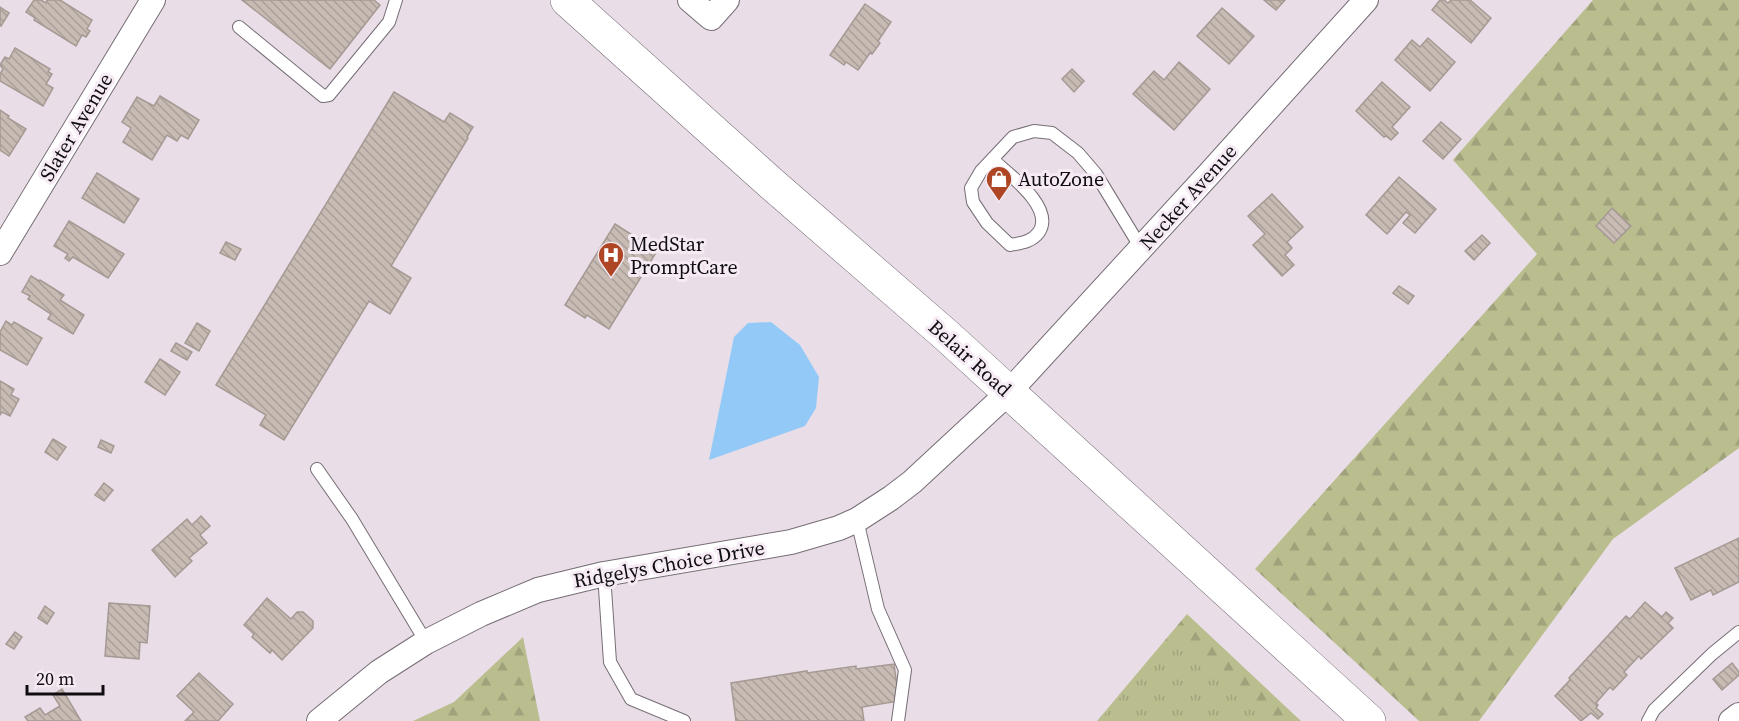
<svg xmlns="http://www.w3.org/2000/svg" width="1739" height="721" viewBox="0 0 1739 721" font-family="'Source Serif 4',serif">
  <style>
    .forest { fill: url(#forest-firs) }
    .park { fill: url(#park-tufts) }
    .water { fill: #93c9f6 }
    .building { fill: url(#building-back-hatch); stroke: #a59a93; stroke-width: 1.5 }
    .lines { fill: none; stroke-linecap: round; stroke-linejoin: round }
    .lane-casing { stroke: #766d75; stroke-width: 14 }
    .street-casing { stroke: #766d75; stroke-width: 26 }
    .highway-casing { stroke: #766d75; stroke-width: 34 }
    .lane { stroke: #fff; stroke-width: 12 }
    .street { stroke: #fff; stroke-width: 24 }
    .highway { stroke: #fff; stroke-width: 33 }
    .labels { text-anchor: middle; stroke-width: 6; stroke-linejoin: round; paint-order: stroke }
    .street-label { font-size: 20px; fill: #100d10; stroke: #f6ebf5 }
    .poi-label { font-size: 20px; fill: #100d10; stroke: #f6ebf5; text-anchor: start }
  </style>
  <defs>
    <pattern id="forest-firs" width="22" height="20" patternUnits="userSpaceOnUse" patternTransform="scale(1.5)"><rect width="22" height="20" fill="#babe8f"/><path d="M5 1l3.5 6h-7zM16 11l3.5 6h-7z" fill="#9fa27a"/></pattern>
    <pattern id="park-tufts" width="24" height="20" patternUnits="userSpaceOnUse" patternTransform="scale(1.5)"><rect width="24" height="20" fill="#babe8f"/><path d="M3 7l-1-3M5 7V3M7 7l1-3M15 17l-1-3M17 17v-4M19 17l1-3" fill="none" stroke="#9fa27a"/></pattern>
    <pattern id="building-back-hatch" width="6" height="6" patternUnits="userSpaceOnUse" patternTransform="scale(1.5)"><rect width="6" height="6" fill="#c7bbb4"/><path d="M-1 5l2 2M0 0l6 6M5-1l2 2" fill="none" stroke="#aaa09a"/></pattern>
  </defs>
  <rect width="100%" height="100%" fill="#e9dee8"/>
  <g class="forest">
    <path d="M 1593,0 L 1739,0 L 1739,448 L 1613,539 L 1479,721 L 1419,721 L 1255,569 L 1537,254 L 1453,160 Z"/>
    <path d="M 1187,614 L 1301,721 L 1097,721 Z"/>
    <path d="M 523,637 L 540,721 L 413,721 L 454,702 Z"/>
  </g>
  <path class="park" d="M 1176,634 L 1269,721 L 1099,721 Z"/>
  <path class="water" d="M 771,322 L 800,345 L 819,377 L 816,408 L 805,426 L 709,460 L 734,337 L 748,323 Z"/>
  <g class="building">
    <path d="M 34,0 L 41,0 L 46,3 L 47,0 L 60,0 L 92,20 L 87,29 L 90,31 L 86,37 L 82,35 L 76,46 L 34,20 L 35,18 L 26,12 Z"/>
    <path d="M 242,0 L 374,0 L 380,5 L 330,69 Z"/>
    <path d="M 1264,0 L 1285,0 L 1276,10 Z"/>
    <path d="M 1440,0 L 1444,0 L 1448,3 L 1451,0 L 1470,0 L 1491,18 L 1471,43 L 1432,10 Z"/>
    <path d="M 865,4 L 891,22 L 878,41 L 880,43 L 872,54 L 870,53 L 858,70 L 846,62 L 844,65 L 830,55 Z"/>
    <path d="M 0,7 L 9,13 L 1,26 L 0,25 Z"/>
    <path d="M 1222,8 L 1254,36 L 1229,64 L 1197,36 Z"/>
    <path d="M 1428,38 L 1455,62 L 1430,91 L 1395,60 L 1412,40 L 1420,47 Z"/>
    <path d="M 15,48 L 50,69 L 48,72 L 52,74 L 46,84 L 53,88 L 43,106 L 0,81 L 0,74 L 3,69 L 0,65 L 5,57 L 9,59 Z"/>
    <path d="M 1179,62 L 1210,89 L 1174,130 L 1133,94 L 1154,71 L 1164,80 Z"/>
    <path d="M 1072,69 L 1084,81 L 1074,92 L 1062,79 Z"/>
    <path d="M 1382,82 L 1410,107 L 1392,127 L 1398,133 L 1391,140 L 1386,136 L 1384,137 L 1356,111 Z"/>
    <path d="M 394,92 L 444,122 L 450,113 L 473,127 L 467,137 L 468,138 L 391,266 L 411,278 L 390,314 L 369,301 L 284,440 L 260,425 L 266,415 L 216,385 Z"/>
    <path d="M 160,96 L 199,120 L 188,139 L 181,135 L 177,141 L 167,135 L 152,160 L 123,142 L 131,128 L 122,122 L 137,97 L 154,106 Z"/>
    <path d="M 0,110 L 9,116 L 8,118 L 26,129 L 9,156 L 0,150 Z"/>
    <path d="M 1441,122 L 1461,139 L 1443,159 L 1423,141 Z"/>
    <path d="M 97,173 L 139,199 L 124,223 L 82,198 Z"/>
    <path d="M 1399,177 L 1436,209 L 1415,233 L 1403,223 L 1410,215 L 1406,212 L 1387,234 L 1366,215 Z"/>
    <path d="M 1272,194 L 1303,227 L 1287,242 L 1292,248 L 1285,255 L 1294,265 L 1282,276 L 1253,245 L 1265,234 L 1248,216 Z"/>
    <path d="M 1612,208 L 1631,226 L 1614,243 L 1596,226 Z"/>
    <path d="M 69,221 L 124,254 L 108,278 L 73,257 L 69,261 L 65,258 L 68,254 L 54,246 Z"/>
    <path d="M 615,224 L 657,251 L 609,329 L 587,315 L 585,318 L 565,305 Z"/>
    <path d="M 1482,235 L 1490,243 L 1474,260 L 1465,251 Z"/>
    <path d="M 226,242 L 241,249 L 235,260 L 220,253 Z"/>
    <path d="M 31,276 L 39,281 L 40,280 L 64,295 L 60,300 L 84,315 L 73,334 L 48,319 L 51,314 L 28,299 L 30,296 L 22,292 Z"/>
    <path d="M 1399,286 L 1414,296 L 1408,304 L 1393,293 Z"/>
    <path d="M 6,321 L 12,325 L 14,322 L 42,338 L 27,365 L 0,350 L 0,332 Z"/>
    <path d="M 197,323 L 210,331 L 199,351 L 185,343 Z"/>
    <path d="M 176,343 L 192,352 L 187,360 L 171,351 Z"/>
    <path d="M 160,359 L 180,372 L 165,395 L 145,382 Z"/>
    <path d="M 0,381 L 14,389 L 11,395 L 19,399 L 10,416 L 2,412 L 0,415 Z"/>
    <path d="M 53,439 L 66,447 L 57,460 L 45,452 Z"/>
    <path d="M 101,440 L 114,446 L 111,453 L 98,447 Z"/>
    <path d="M 104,483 L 113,490 L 104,501 L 95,495 Z"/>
    <path d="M 201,516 L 210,526 L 200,535 L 207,543 L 189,558 L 192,561 L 175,577 L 152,550 L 187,519 L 192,525 Z"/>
    <path d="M 1739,538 L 1739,582 L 1713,595 L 1711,590 L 1691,600 L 1675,568 Z"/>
    <path d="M 267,598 L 291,619 L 297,612 L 303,612 L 313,621 L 313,628 L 282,660 L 272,650 L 270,653 L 252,637 L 254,634 L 244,625 Z"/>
    <path d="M 1645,602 L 1662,617 L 1666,612 L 1673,618 L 1668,623 L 1673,628 L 1641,659 L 1639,656 L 1624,672 L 1627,675 L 1613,690 L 1610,687 L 1596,703 L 1598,705 L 1596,708 L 1603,714 L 1598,719 L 1591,713 L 1581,721 L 1555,696 L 1570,680 L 1569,678 L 1626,616 L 1630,619 Z"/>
    <path d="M 109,603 L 150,606 L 147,643 L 140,642 L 139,659 L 105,656 Z"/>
    <path d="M 45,606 L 54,613 L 47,624 L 38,618 Z"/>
    <path d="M 15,632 L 22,637 L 14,649 L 6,644 Z"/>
    <path d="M 1732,663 L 1739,672 L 1739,675 L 1722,690 L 1713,679 Z"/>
    <path d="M 894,664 L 899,701 L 862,707 L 864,721 L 736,721 L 731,683 L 807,671 L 807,673 L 856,666 L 856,669 Z"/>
    <path d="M 199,673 L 233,704 L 218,721 L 185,721 L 194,712 L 177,696 Z"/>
    <path d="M 62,689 L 81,721 L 28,721 L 25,717 L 40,708 L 45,715 L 60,706 L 53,695 Z"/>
  </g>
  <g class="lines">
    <g class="lane-casing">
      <g id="lane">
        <path d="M 239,27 L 323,96 L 329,95 L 389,22 L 396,0"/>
        <path d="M 992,159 C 1008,174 1055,207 1039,232 C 1032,242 1021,243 1010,245 L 987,223 L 973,202 L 971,188 L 981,171 L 1013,137 L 1034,131 L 1052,133 L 1078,153 L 1096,174 L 1141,248"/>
        <path d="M 317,469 L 352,519 L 426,642"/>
        <path d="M 857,520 L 878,609 L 905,670 L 898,721"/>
        <path d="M 604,574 L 610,662 L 631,699 L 684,721"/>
        <path d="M 1648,721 L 1654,710 L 1712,654 L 1739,632"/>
      </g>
    </g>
    <g class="street-casing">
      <g id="street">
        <path d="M 690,0 L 711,18 L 727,0"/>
        <path d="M 0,253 L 153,0"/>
        <path d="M 319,721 L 379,672 L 426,642 L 481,614 L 538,590 L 604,574 L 791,542 L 839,528 L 857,520 L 891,498 L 912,482 L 1008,393 L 1209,174 L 1366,0"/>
        <path d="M 1731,721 L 1739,715"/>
      </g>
    </g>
    <g class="highway-casing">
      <path id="highway" d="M 567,0 L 773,185 L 946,335 L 1369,721"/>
    </g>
    <use href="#lane" class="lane"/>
    <use href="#street" class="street"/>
    <use href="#highway" class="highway"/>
  </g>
  <defs>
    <g id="shop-pin" transform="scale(1.35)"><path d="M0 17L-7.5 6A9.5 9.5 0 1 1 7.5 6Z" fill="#ae4626" stroke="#f6ebf5"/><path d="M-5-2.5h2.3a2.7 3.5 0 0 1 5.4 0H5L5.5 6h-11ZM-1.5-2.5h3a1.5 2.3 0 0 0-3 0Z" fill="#fff"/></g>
    <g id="hospital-pin" transform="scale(1.35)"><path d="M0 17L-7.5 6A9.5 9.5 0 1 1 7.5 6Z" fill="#ae4626" stroke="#f6ebf5"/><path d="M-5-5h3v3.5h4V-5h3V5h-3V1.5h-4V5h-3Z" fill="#fff"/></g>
  </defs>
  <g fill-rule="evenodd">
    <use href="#shop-pin" x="999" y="179"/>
    <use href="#hospital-pin" x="611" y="255"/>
  </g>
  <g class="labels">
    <g class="street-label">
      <text transform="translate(76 127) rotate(-59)" y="7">Slater Avenue</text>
      <text transform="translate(1188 197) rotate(-48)" y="7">Necker Avenue</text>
      <text transform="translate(970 358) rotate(42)" y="7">Belair Road</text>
      <text transform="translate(669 564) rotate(-10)" y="7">Ridgelys Choice Drive</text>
    </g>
    <g class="poi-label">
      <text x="1018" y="186">AutoZone</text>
      <text x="630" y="251">MedStar<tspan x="630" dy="23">PromptCare</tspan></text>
    </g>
  </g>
  <path d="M27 685v9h76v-9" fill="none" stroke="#100d10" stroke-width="3"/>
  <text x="36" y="685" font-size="18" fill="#100d10" stroke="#f6ebf5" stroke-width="4.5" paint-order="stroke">20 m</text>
</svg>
